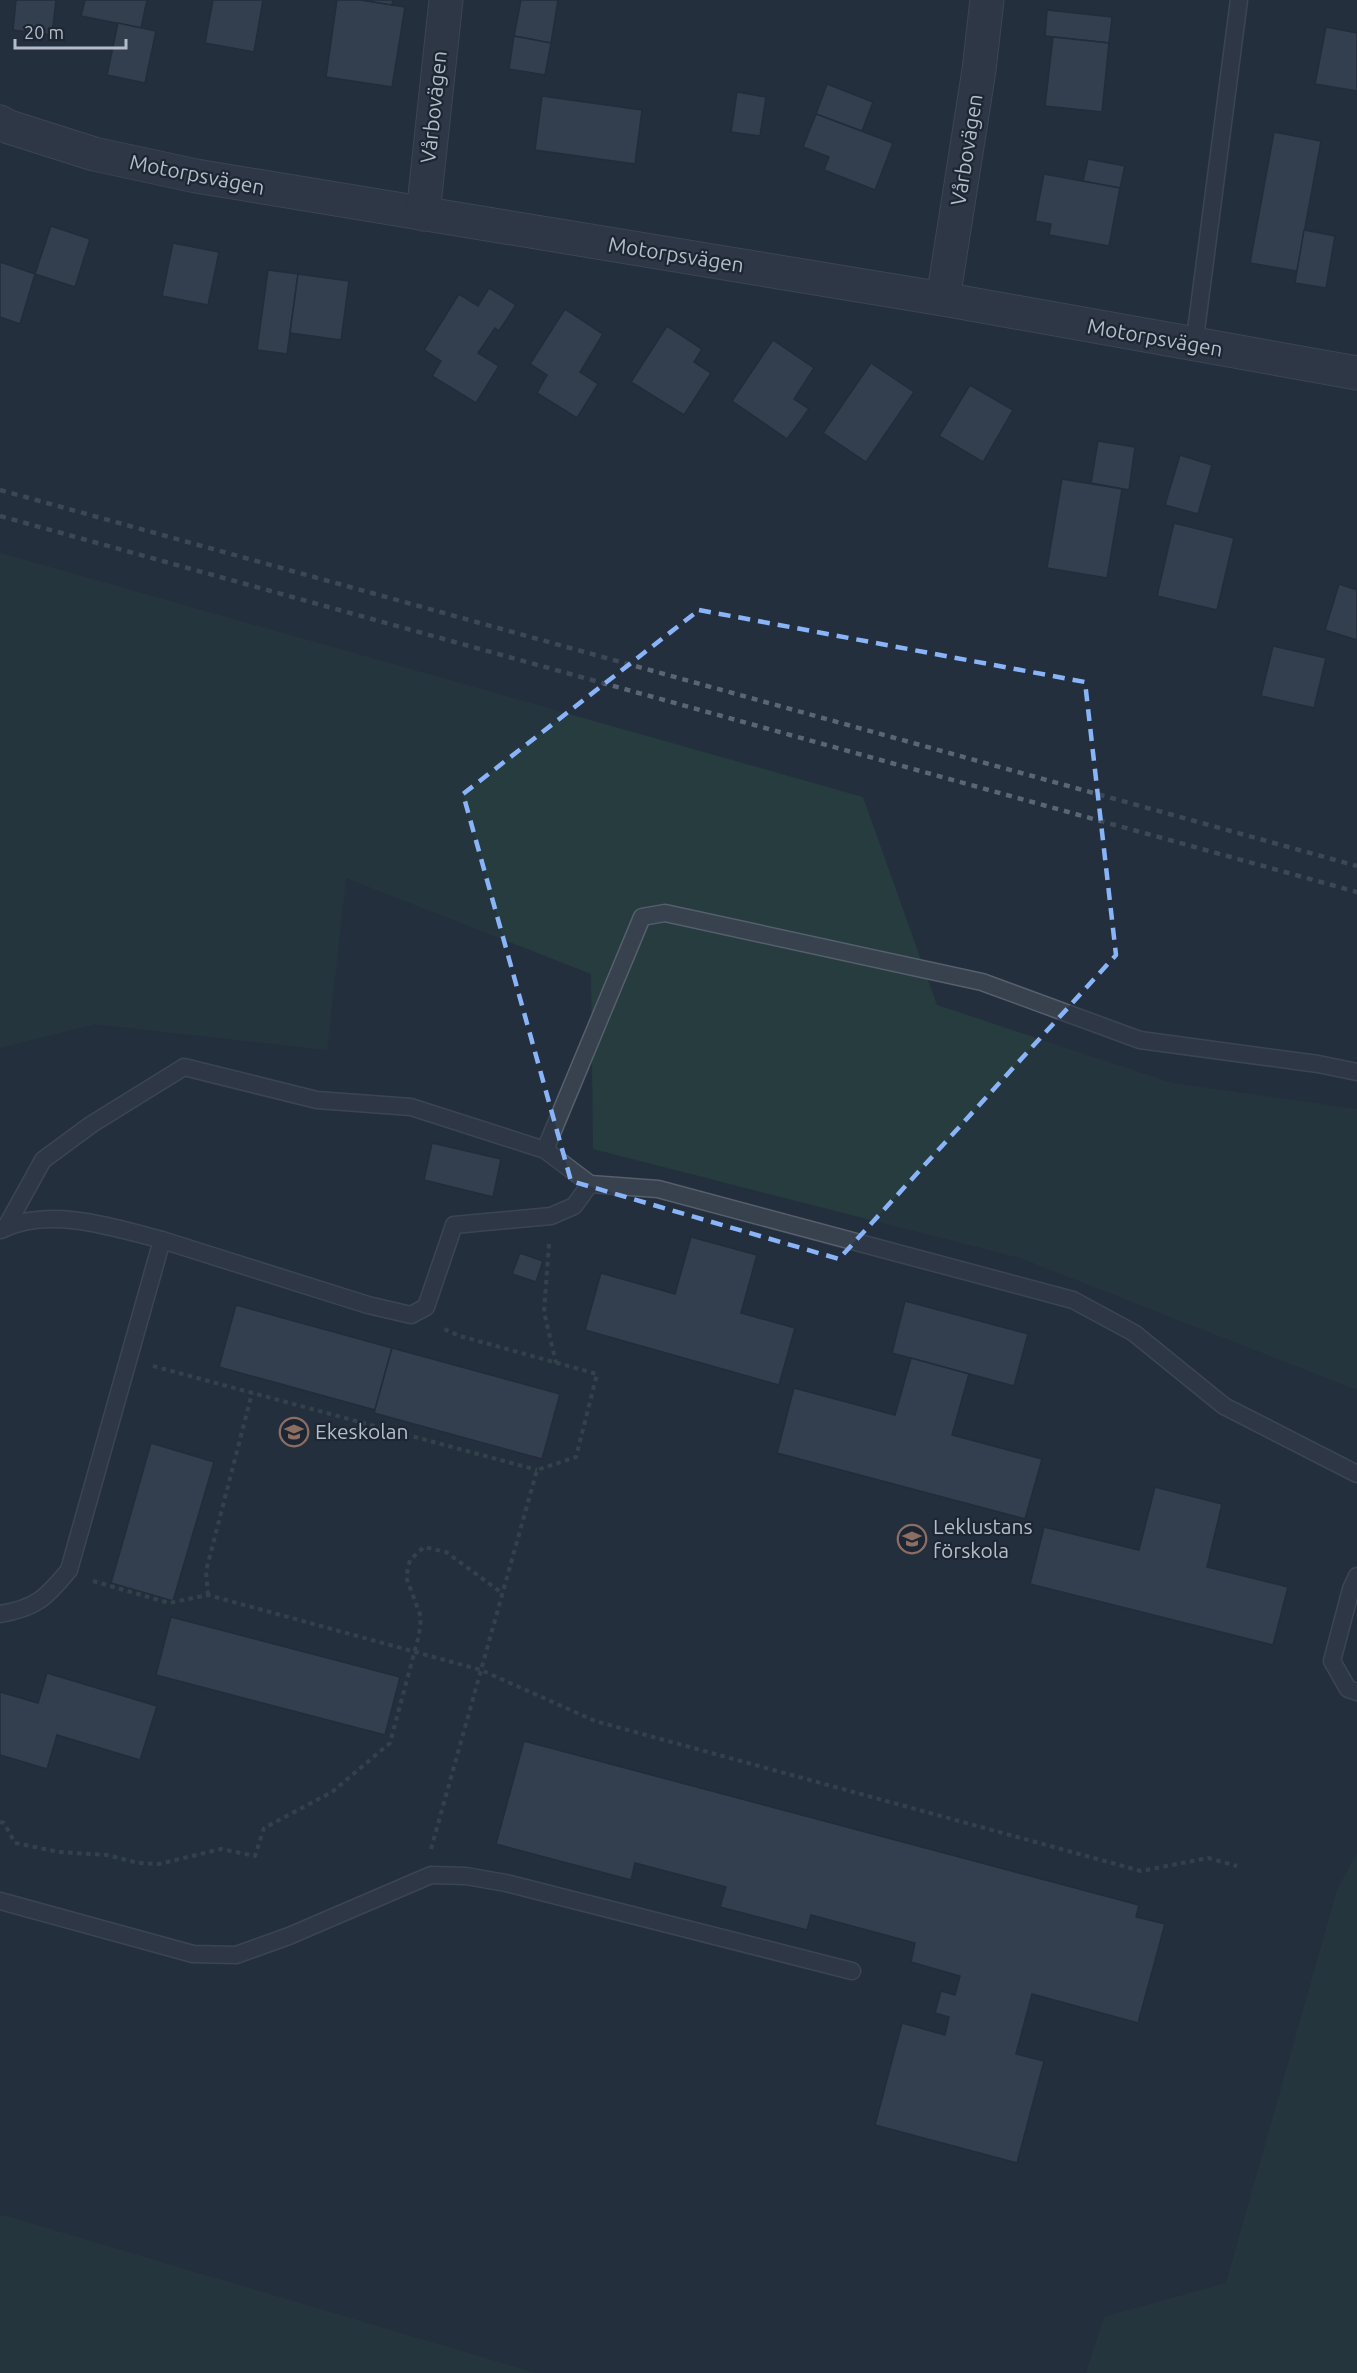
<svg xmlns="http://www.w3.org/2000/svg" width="1357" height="2373" viewBox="0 0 1357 2373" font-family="Ubuntu,sans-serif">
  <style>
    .green { fill: #263c3f }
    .building { fill: #455162; stroke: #1f2835; stroke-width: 1.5 }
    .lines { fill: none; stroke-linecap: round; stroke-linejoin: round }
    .lane-casing { stroke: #565f6c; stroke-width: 19 }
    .street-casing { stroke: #565f6c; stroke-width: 35 }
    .path { stroke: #44595c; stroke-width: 4; stroke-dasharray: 4.5 4.5; stroke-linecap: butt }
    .lane { stroke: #38414e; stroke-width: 16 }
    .street { stroke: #38414e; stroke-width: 33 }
    .rail { stroke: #5a6575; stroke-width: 4.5; stroke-dasharray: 6 6; stroke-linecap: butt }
    .marked { fill: none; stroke: #8ab4f8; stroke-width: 4.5; stroke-dasharray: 12 8; stroke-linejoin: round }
    .labels { text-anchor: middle; stroke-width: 4.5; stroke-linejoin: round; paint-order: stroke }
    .street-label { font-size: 21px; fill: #b4bcc9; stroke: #1d2633 }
    .poi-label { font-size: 21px; fill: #b4bcc9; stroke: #1d2633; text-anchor: start }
  </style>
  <rect width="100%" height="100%" fill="#242f3e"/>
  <g class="green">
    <path d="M 0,553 L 863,797 L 937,1005 L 1172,1083 L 1357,1109 L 1357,1390 L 1020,1258 L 593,1149 L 591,974 L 346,878 L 327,1050 L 94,1024 L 0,1048 Z"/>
    <path d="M 1357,1853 L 1357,2373 L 1086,2373 L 1104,2317 L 1226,2283 L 1337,1890 Z"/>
    <path d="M 0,2215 L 13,2218 L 535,2373 L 0,2373 Z"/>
  </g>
  <g class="building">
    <path d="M 16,0 L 56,0 L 52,35 L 13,30 Z"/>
    <path d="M 85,0 L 147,0 L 141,28 L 81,16 Z"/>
    <path d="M 213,0 L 263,0 L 254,52 L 205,43 Z"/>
    <path d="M 337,0 L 361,0 L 405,7 L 392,87 L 326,77 Z"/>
    <path d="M 361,0 L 393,0 L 392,5 Z"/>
    <path d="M 521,0 L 558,0 L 551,43 L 514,36 Z"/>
    <path d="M 1047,10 L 1112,17 L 1109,43 L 1045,36 Z"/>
    <path d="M 118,23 L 156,31 L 145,83 L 107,75 Z"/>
    <path d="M 1326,27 L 1357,33 L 1357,91 L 1315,84 Z"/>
    <path d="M 514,36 L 551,43 L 545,75 L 509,69 Z"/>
    <path d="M 1053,37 L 1109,43 L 1102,112 L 1045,106 Z"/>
    <path d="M 827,84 L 873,102 L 862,131 L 816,114 Z"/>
    <path d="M 737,92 L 766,97 L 760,136 L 731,132 Z"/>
    <path d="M 542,96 L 642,110 L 635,164 L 535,150 Z"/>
    <path d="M 816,114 L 893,143 L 875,190 L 824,170 L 829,157 L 803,147 Z"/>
    <path d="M 1274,132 L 1321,141 L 1297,271 L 1250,263 Z"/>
    <path d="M 1088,159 L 1125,166 L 1120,188 L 1083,181 Z"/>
    <path d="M 1044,174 L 1120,188 L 1109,246 L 1049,235 L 1051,224 L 1035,221 Z"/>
    <path d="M 51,226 L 90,239 L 75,287 L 35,274 Z"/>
    <path d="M 1304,230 L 1335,236 L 1326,288 L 1295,283 Z"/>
    <path d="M 173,243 L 219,252 L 208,305 L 162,296 Z"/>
    <path d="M 0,262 L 35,274 L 20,324 L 0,317 Z"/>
    <path d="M 268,270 L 298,274 L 287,354 L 257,350 Z"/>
    <path d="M 298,274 L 349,281 L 341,340 L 290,333 Z"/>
    <path d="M 489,288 L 516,305 L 499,331 L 495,328 L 478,353 L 499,366 L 476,403 L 432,376 L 441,361 L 424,350 L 459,294 L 478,306 Z"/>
    <path d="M 565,309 L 603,334 L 580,372 L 598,384 L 577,418 L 537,393 L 547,375 L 530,364 Z"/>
    <path d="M 667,326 L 702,349 L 694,362 L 711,373 L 684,415 L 631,382 Z"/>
    <path d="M 773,340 L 814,368 L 794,399 L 809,409 L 787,439 L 732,401 Z"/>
    <path d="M 871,363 L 914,392 L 866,462 L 823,433 Z"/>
    <path d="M 970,385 L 1013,410 L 983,462 L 939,436 Z"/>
    <path d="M 1098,441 L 1135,447 L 1129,490 L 1091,483 Z"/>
    <path d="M 1180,455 L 1212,465 L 1198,514 L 1165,505 Z"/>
    <path d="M 1062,479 L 1122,489 L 1107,578 L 1047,568 Z"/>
    <path d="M 1174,523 L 1234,538 L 1217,610 L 1157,596 Z"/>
    <path d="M 1339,584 L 1357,590 L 1357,640 L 1325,630 Z"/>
    <path d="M 1273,646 L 1326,658 L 1314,708 L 1261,696 Z"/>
    <path d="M 432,1143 L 501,1159 L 493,1197 L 424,1180 Z"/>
    <path d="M 691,1237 L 757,1255 L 741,1313 L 795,1328 L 779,1385 L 585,1330 L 601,1273 L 675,1294 Z"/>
    <path d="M 520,1253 L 543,1261 L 536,1282 L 512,1274 Z"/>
    <path d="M 905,1301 L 1028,1334 L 1014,1386 L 892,1353 Z"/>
    <path d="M 236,1305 L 392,1348 L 375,1410 L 219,1367 Z"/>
    <path d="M 392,1348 L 560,1394 L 542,1459 L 374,1413 Z"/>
    <path d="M 911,1358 L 969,1374 L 952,1435 L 1042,1459 L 1025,1519 L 777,1453 L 794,1388 L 895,1415 Z"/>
    <path d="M 151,1443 L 214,1462 L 173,1601 L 111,1583 Z"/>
    <path d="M 1155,1487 L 1222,1504 L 1207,1567 L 1288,1587 L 1273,1645 L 1030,1584 L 1044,1527 L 1139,1550 Z"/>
    <path d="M 171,1617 L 400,1677 L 385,1735 L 156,1675 Z"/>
    <path d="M 47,1673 L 157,1706 L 140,1760 L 57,1735 L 47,1769 L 0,1755 L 0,1692 L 38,1703 Z"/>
    <path d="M 524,1741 L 1139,1905 L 1136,1917 L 1165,1924 L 1138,2023 L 1032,1994 L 1016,2054 L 1044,2061 L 1017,2163 L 875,2125 L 902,2023 L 945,2035 L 949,2017 L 935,2013 L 941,1991 L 955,1995 L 960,1976 L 911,1962 L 915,1943 L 811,1915 L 807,1930 L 720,1907 L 726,1887 L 635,1863 L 631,1880 L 496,1844 Z"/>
  </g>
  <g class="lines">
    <g class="lane-casing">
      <g id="lane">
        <path d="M 1194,346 L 1239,0"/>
        <path d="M 545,1150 L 642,917 L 665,913 L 982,982 L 1140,1040 L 1318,1064 L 1357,1072"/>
        <path d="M 6,1227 L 43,1160 L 92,1124 L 184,1067 L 317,1100 L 411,1107 L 545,1150 L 590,1184 L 658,1189 L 1073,1300 L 1134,1333 L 1224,1406 L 1357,1474"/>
        <path d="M 162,1240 L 368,1305 L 411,1315 L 426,1307 L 454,1225 L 551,1216 L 574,1206 L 590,1184"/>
        <path d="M 1357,1576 L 1351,1589 L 1332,1661 L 1348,1689 L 1357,1692"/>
        <path d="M 0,1614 C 36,1608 46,1598 69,1570 L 162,1240 C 113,1227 48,1206 1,1230"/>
        <path d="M 0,1901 L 193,1954 L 236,1955 L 289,1936 L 431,1875 L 466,1876 L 506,1883 L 852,1971"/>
      </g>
    </g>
    <g class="street-casing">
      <g id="street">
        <path d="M 0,122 L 9,127 L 94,154 L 196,176 L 943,299 L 1357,373"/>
        <path d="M 423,214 L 446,0"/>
        <path d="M 943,299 L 979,70 L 987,0"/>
      </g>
    </g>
    <g class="path">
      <path d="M 549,1244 L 544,1312 L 556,1363"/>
      <path d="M 153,1366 L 537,1470"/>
      <path d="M 93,1581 L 169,1603 L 208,1595 L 481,1670 L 595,1721 L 1141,1871 L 1208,1858 L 1237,1866"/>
      <path d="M 208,1595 L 206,1571 L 252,1393"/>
      <path d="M 0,1822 L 4,1823 L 15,1843 L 59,1852 L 107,1855 L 138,1863 L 159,1864 L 221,1849 L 255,1856 L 264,1828 L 332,1792 L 390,1743 L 419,1635 L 421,1617 L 406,1577 L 410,1560 L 424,1547 L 446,1552 L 502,1593"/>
      <path d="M 431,1849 L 537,1470 L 576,1457 L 597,1374 L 460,1336 L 442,1328"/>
    </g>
    <use href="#lane" class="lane"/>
    <use href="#street" class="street"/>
    <g class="rail">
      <path d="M 0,490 L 1357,866"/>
      <path d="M 0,516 L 1357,892"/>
    </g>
  </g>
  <path d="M0 0H1357V2373H0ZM 699,610 L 1085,682 L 1116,955 L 839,1259 L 571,1181 L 463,794 Z" fill="#242f3e" fill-opacity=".55" fill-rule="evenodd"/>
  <path class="marked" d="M 699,610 L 1085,682 L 1116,955 L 839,1259 L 571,1181 L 463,794 Z"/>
  <defs>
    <g id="school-ring" transform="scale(1.5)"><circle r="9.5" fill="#1d2633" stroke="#8d6e63" stroke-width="1.5"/><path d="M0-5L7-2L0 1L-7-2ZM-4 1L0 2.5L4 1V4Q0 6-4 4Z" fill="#8d6e63"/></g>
  </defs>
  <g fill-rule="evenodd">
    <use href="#school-ring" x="294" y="1432"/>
    <use href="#school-ring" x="912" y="1539"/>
  </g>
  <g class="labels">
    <g class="street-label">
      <text transform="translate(434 107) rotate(-84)" y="7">Vårbovägen</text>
      <text transform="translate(967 150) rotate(-81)" y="7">Vårbovägen</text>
      <text transform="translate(197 175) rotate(11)" y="7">Motorpsvägen</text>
      <text transform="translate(676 255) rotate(9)" y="7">Motorpsvägen</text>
      <text transform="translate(1155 338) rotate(10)" y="7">Motorpsvägen</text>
    </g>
    <g class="poi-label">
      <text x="315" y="1439">Ekeskolan</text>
      <text x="933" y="1534">Leklustans<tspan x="933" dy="24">förskola</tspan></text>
    </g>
  </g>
  <path d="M15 39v9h111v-9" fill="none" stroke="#b4bcc9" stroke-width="3"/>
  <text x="24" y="39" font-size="18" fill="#b4bcc9" stroke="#1d2633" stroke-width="4.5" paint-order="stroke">20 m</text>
</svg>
